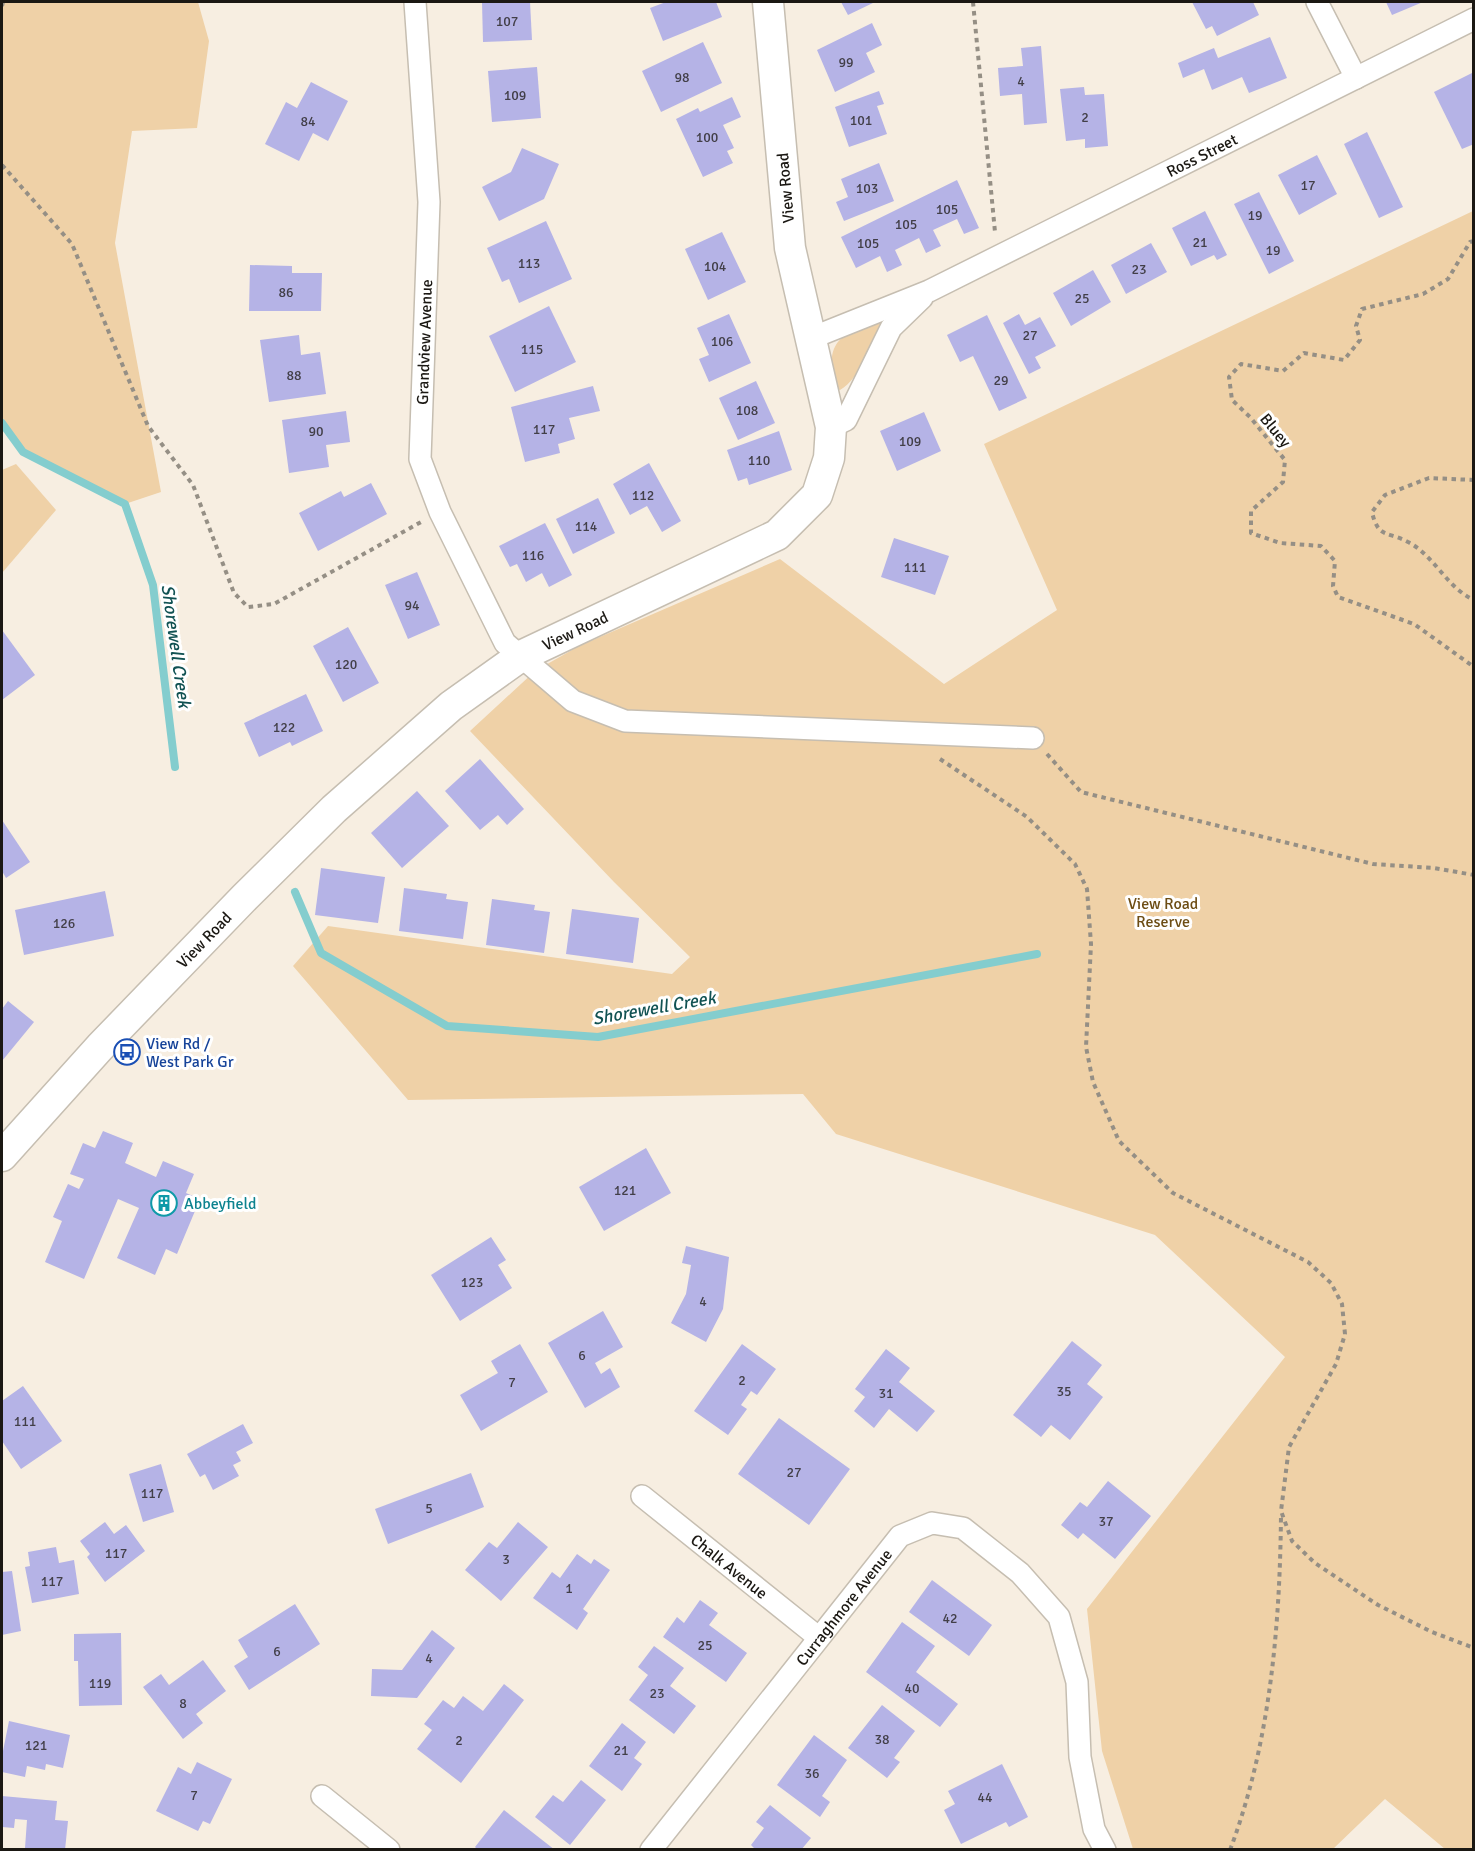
<svg xmlns="http://www.w3.org/2000/svg" width="1475" height="1851" viewBox="0 0 1475 1851" font-family="Signika,sans-serif">
  <style>
    .green { fill: #efd1a7 }
    .lines { fill: none; stroke-linecap: round; stroke-linejoin: round }
    .stream { stroke: #84cdce; stroke-width: 8 }
    .building { fill: #b5b3e6 }
    .street-casing { stroke: #c6beb1; stroke-width: 24 }
    .secondary-casing { stroke: #c6beb1; stroke-width: 33 }
    .path { stroke: #958f85; stroke-width: 4; stroke-dasharray: 4.5 4.5; stroke-linecap: butt }
    .street { stroke: #fff; stroke-width: 21 }
    .secondary { stroke: #fff; stroke-width: 30 }
    .labels { text-anchor: middle; stroke-width: 6; stroke-linejoin: round; paint-order: stroke }
    .number-label { font-size: 14px; fill: #423f48 }
    .street-label { font-size: 16px; fill: #1b1813; stroke: #fff }
    .park-label { font-size: 16px; fill: #6d4d14; stroke: #fff }
    .transit-label { font-size: 16px; fill: #164399; stroke: #fff; text-anchor: start }
    .culture-label { font-size: 16px; fill: #0d838f; stroke: #fff; text-anchor: start }
    .water-label { font-size: 18px; font-style: italic; fill: #115253; stroke: #fff }
  </style>
  <rect width="100%" height="100%" fill="#f7eee1"/>
  <g class="green">
    <path d="M 2,2 L 198,2 L 209,41 L 197,128 L 132,131 L 115,243 L 161,492 L 125,504 L 23,452 L 2,423 Z"/>
    <path d="M 1473,211 L 1473,1849 L 1445,1849 L 1385,1799 L 1333,1849 L 1133,1849 L 1102,1751 L 1087,1609 L 1285,1357 L 1155,1235 L 836,1134 L 803,1094 L 408,1100 L 293,966 L 328,926 L 672,974 L 690,957 L 614,882 L 470,731 L 535,671 L 579,646 L 780,559 L 944,684 L 1057,610 L 984,444 Z"/>
    <path d="M 884,318 C 872,339 861,379 840,390 L 833,387 C 826,334 842,337 884,318 Z"/>
    <path d="M 16,464 L 56,510 L 2,573 L 2,470 Z"/>
  </g>
  <g class="lines">
    <g class="stream">
      <path d="M 2,423 L 23,452 L 125,504 L 153,585 L 175,767"/>
      <path d="M 295,892 L 321,953 L 447,1026 L 598,1037 L 1037,954"/>
    </g>
  </g>
  <g class="building">
    <path d="M 482,2 L 530,2 L 532,40 L 483,42 Z"/>
    <path d="M 666,2 L 716,2 L 722,17 L 663,41 L 650,8 Z"/>
    <path d="M 841,2 L 875,2 L 848,15 Z"/>
    <path d="M 1192,2 L 1253,2 L 1259,15 L 1217,36 L 1212,26 L 1206,29 Z"/>
    <path d="M 1386,2 L 1423,2 L 1392,15 Z"/>
    <path d="M 872,23 L 882,45 L 866,53 L 875,72 L 835,92 L 817,50 Z"/>
    <path d="M 1270,37 L 1287,78 L 1249,93 L 1242,77 L 1212,90 L 1204,69 L 1183,78 L 1178,63 L 1214,48 L 1218,58 Z"/>
    <path d="M 703,42 L 722,83 L 661,112 L 642,71 Z"/>
    <path d="M 1041,46 L 1047,123 L 1024,125 L 1022,94 L 1000,96 L 998,68 L 1023,66 L 1021,48 Z"/>
    <path d="M 537,67 L 541,118 L 492,122 L 488,71 Z"/>
    <path d="M 1472,73 L 1474,144 L 1462,149 L 1434,92 Z"/>
    <path d="M 311,82 L 348,101 L 328,141 L 313,133 L 299,161 L 265,144 L 286,102 L 297,108 Z"/>
    <path d="M 1084,87 L 1085,95 L 1104,94 L 1108,146 L 1085,148 L 1085,139 L 1066,141 L 1060,89 Z"/>
    <path d="M 879,91 L 884,104 L 877,106 L 887,134 L 849,147 L 835,107 Z"/>
    <path d="M 732,97 L 741,117 L 723,125 L 734,148 L 727,151 L 733,163 L 703,177 L 676,119 L 698,108 L 700,112 Z"/>
    <path d="M 1367,132 L 1403,207 L 1379,218 L 1344,144 Z"/>
    <path d="M 522,148 L 559,164 L 544,199 L 499,221 L 482,187 L 511,172 Z"/>
    <path d="M 1317,155 L 1337,194 L 1299,215 L 1278,175 Z"/>
    <path d="M 879,163 L 894,201 L 844,221 L 836,202 L 848,197 L 841,179 Z"/>
    <path d="M 957,180 L 979,228 L 964,234 L 957,219 L 933,230 L 941,246 L 926,253 L 919,238 L 895,250 L 902,265 L 887,272 L 880,256 L 856,268 L 841,237 Z"/>
    <path d="M 1259,192 L 1294,261 L 1269,274 L 1234,204 Z"/>
    <path d="M 1205,211 L 1227,255 L 1217,260 L 1214,255 L 1191,266 L 1172,228 Z"/>
    <path d="M 546,221 L 572,279 L 519,303 L 509,279 L 502,282 L 487,248 Z"/>
    <path d="M 722,232 L 746,282 L 708,300 L 685,249 Z"/>
    <path d="M 1151,243 L 1167,272 L 1126,294 L 1111,265 Z"/>
    <path d="M 250,265 L 292,266 L 292,273 L 322,273 L 321,311 L 249,311 Z"/>
    <path d="M 1093,270 L 1111,302 L 1071,326 L 1053,293 Z"/>
    <path d="M 549,306 L 576,362 L 515,392 L 489,336 Z"/>
    <path d="M 729,314 L 751,363 L 709,382 L 699,359 L 709,355 L 697,328 Z"/>
    <path d="M 1019,314 L 1025,325 L 1040,317 L 1056,346 L 1035,357 L 1041,368 L 1029,374 L 1003,323 Z"/>
    <path d="M 987,315 L 1027,398 L 999,411 L 973,356 L 960,362 L 947,335 Z"/>
    <path d="M 299,335 L 301,355 L 320,352 L 326,394 L 269,402 L 260,340 Z"/>
    <path d="M 756,381 L 775,423 L 738,440 L 719,398 Z"/>
    <path d="M 593,386 L 600,411 L 569,418 L 575,439 L 558,444 L 560,453 L 525,462 L 511,407 Z"/>
    <path d="M 346,411 L 350,442 L 326,445 L 329,467 L 289,473 L 282,420 Z"/>
    <path d="M 924,412 L 941,451 L 897,471 L 880,431 Z"/>
    <path d="M 779,431 L 792,470 L 749,485 L 747,478 L 738,481 L 727,450 Z"/>
    <path d="M 649,463 L 681,521 L 662,532 L 647,506 L 630,515 L 613,484 Z"/>
    <path d="M 371,483 L 387,514 L 318,551 L 299,513 L 341,491 L 344,497 Z"/>
    <path d="M 598,498 L 615,533 L 573,554 L 556,519 Z"/>
    <path d="M 545,523 L 572,575 L 549,587 L 542,573 L 526,582 L 517,564 L 510,567 L 499,546 Z"/>
    <path d="M 894,538 L 949,556 L 935,595 L 881,577 Z"/>
    <path d="M 417,572 L 440,625 L 408,639 L 385,585 Z"/>
    <path d="M 348,627 L 379,683 L 343,702 L 313,646 Z"/>
    <path d="M 2,630 L 35,675 L 2,700 Z"/>
    <path d="M 306,694 L 323,731 L 292,746 L 290,742 L 259,757 L 244,723 Z"/>
    <path d="M 480,759 L 524,809 L 507,825 L 498,815 L 480,830 L 445,791 Z"/>
    <path d="M 417,791 L 449,826 L 402,868 L 371,833 Z"/>
    <path d="M 2,820 L 30,862 L 6,878 L 2,871 Z"/>
    <path d="M 321,868 L 385,877 L 378,923 L 315,915 Z"/>
    <path d="M 404,888 L 447,894 L 446,899 L 468,902 L 463,939 L 399,931 Z"/>
    <path d="M 105,891 L 114,936 L 24,955 L 15,910 Z"/>
    <path d="M 492,899 L 535,905 L 534,910 L 550,912 L 544,953 L 486,945 Z"/>
    <path d="M 572,909 L 639,918 L 633,963 L 566,954 Z"/>
    <path d="M 8,1001 L 34,1022 L 2,1061 L 2,1009 Z"/>
    <path d="M 103,1131 L 133,1143 L 125,1163 L 156,1177 L 163,1161 L 194,1174 L 186,1193 L 200,1199 L 177,1254 L 166,1249 L 155,1275 L 117,1258 L 139,1208 L 118,1199 L 84,1279 L 45,1262 L 62,1221 L 53,1217 L 68,1184 L 79,1189 L 84,1179 L 70,1174 L 83,1143 L 95,1148 Z"/>
    <path d="M 646,1148 L 671,1193 L 604,1231 L 579,1187 Z"/>
    <path d="M 491,1237 L 506,1260 L 498,1265 L 512,1288 L 460,1321 L 431,1275 Z"/>
    <path d="M 686,1246 L 729,1257 L 723,1309 L 706,1342 L 671,1323 L 686,1294 L 691,1265 L 682,1263 Z"/>
    <path d="M 603,1311 L 623,1347 L 595,1363 L 601,1374 L 610,1368 L 620,1387 L 585,1408 L 548,1343 Z"/>
    <path d="M 1072,1341 L 1102,1365 L 1087,1384 L 1103,1397 L 1070,1440 L 1051,1425 L 1041,1437 L 1013,1415 Z"/>
    <path d="M 520,1344 L 548,1392 L 481,1431 L 460,1395 L 498,1373 L 491,1361 Z"/>
    <path d="M 742,1344 L 776,1369 L 757,1395 L 751,1391 L 741,1405 L 747,1409 L 728,1435 L 694,1411 Z"/>
    <path d="M 886,1349 L 910,1368 L 899,1382 L 935,1411 L 917,1432 L 889,1409 L 874,1428 L 854,1411 L 865,1397 L 855,1389 Z"/>
    <path d="M 23,1386 L 62,1441 L 21,1469 L 2,1441 L 2,1401 Z"/>
    <path d="M 779,1418 L 850,1469 L 809,1525 L 738,1474 Z"/>
    <path d="M 243,1424 L 253,1443 L 236,1452 L 241,1461 L 233,1465 L 239,1476 L 213,1490 L 205,1474 L 200,1477 L 187,1454 Z"/>
    <path d="M 161,1464 L 174,1512 L 143,1522 L 129,1474 Z"/>
    <path d="M 471,1473 L 484,1507 L 388,1544 L 375,1509 Z"/>
    <path d="M 1108,1481 L 1151,1516 L 1115,1559 L 1083,1533 L 1078,1539 L 1061,1525 L 1080,1502 L 1087,1507 Z"/>
    <path d="M 105,1522 L 114,1534 L 126,1525 L 145,1551 L 105,1582 L 87,1557 L 90,1554 L 80,1541 Z"/>
    <path d="M 518,1522 L 548,1547 L 501,1601 L 465,1570 L 489,1542 L 497,1548 Z"/>
    <path d="M 56,1547 L 59,1563 L 74,1560 L 79,1594 L 32,1603 L 25,1567 L 30,1566 L 28,1552 Z"/>
    <path d="M 577,1554 L 591,1564 L 594,1559 L 610,1570 L 583,1609 L 588,1613 L 577,1630 L 533,1598 L 552,1572 L 560,1578 Z"/>
    <path d="M 12,1571 L 21,1631 L 2,1635 L 2,1572 Z"/>
    <path d="M 932,1580 L 992,1625 L 969,1656 L 909,1612 Z"/>
    <path d="M 700,1600 L 718,1613 L 709,1625 L 747,1653 L 726,1682 L 663,1637 L 677,1617 L 684,1623 Z"/>
    <path d="M 295,1604 L 320,1644 L 249,1690 L 234,1666 L 248,1657 L 238,1640 Z"/>
    <path d="M 902,1622 L 935,1646 L 916,1672 L 958,1704 L 940,1727 L 866,1672 Z"/>
    <path d="M 432,1630 L 455,1648 L 417,1698 L 371,1696 L 372,1669 L 402,1670 Z"/>
    <path d="M 121,1633 L 122,1705 L 79,1706 L 78,1661 L 74,1661 L 74,1634 Z"/>
    <path d="M 654,1646 L 684,1668 L 670,1686 L 696,1706 L 674,1734 L 629,1700 L 648,1675 L 638,1667 Z"/>
    <path d="M 203,1660 L 226,1691 L 196,1714 L 203,1723 L 183,1739 L 143,1687 L 161,1674 L 169,1685 Z"/>
    <path d="M 504,1684 L 524,1700 L 461,1783 L 417,1749 L 432,1730 L 424,1724 L 443,1700 L 454,1708 L 463,1696 L 483,1711 Z"/>
    <path d="M 882,1705 L 915,1731 L 894,1758 L 900,1762 L 887,1778 L 848,1748 Z"/>
    <path d="M 9,1721 L 70,1735 L 63,1768 L 46,1764 L 45,1770 L 27,1766 L 25,1777 L 2,1772 L 2,1756 Z"/>
    <path d="M 622,1723 L 646,1742 L 634,1758 L 642,1764 L 622,1791 L 589,1766 Z"/>
    <path d="M 814,1735 L 847,1760 L 822,1796 L 830,1802 L 820,1817 L 777,1785 Z"/>
    <path d="M 197,1762 L 232,1779 L 210,1824 L 203,1821 L 198,1831 L 156,1811 L 178,1767 L 191,1774 Z"/>
    <path d="M 1002,1764 L 1028,1817 L 1009,1827 L 1006,1822 L 961,1844 L 944,1810 L 955,1804 L 948,1791 Z"/>
    <path d="M 581,1780 L 606,1800 L 570,1845 L 535,1817 L 553,1795 L 563,1802 Z"/>
    <path d="M 2,1796 L 57,1801 L 55,1820 L 68,1821 L 65,1850 L 25,1848 L 27,1820 L 15,1819 L 14,1828 L 2,1827 Z"/>
    <path d="M 770,1805 L 811,1838 L 801,1850 L 756,1850 L 751,1845 L 764,1828 L 756,1822 Z"/>
    <path d="M 504,1810 L 555,1850 L 478,1850 L 475,1847 Z"/>
  </g>
  <g class="lines">
    <g class="street-casing">
      <g id="street">
        <path d="M 415,2 L 429,202 L 420,459 L 440,512 L 505,643 L 573,701 L 625,721 L 1033,738"/>
        <path d="M 1317,2 L 1356,78"/>
        <path id="s1" d="M 809,339 L 929,291 L 1474,19"/>
        <path d="M 831,427 L 846,420 L 891,328 L 922,298"/>
        <path id="s2" d="M 642,1496 L 818,1637"/>
        <path d="M 322,1796 L 389,1850"/>
        <path id="s3" d="M 651,1850 L 900,1536 L 932,1523 L 963,1528 L 1020,1573 L 1059,1617 L 1077,1682 L 1080,1757 L 1094,1829 L 1105,1850"/>
      </g>
    </g>
    <g class="secondary-casing">
      <g id="secondary">
        <path id="s4" d="M 2,1156 L 100,1047 L 245,897 L 334,809 L 451,706 L 521,656 L 777,535 L 817,495 L 829,458 L 831,427 L 790,248 L 768,2"/>
      </g>
    </g>
    <g class="path">
      <path d="M 973,2 L 995,232"/>
      <path d="M 2,6 L 3,2"/>
      <path d="M 2,165 L 72,244 L 148,426 L 193,485 L 234,593 L 248,607 L 274,604 L 421,522"/>
      <path d="M 1474,241 L 1470,242 L 1448,279 L 1423,294 L 1362,309 L 1356,326 L 1360,340 L 1344,360 L 1304,353 L 1283,371 L 1241,364 L 1229,377 L 1232,400 L 1250,417 L 1285,460 L 1283,482 L 1251,511 L 1251,533 L 1280,543 L 1321,546 L 1335,561 L 1333,586 L 1338,597 L 1414,624 L 1474,667"/>
      <path d="M 1474,480 L 1429,478 L 1385,495 L 1372,512 C 1378,539 1388,531 1408,542 C 1434,555 1446,587 1474,600"/>
      <path d="M 1047,754 L 1081,792 L 1373,864 L 1434,868 L 1474,875"/>
      <path d="M 940,759 L 1027,817 L 1075,864 L 1087,889 L 1091,944 L 1086,1047 L 1093,1082 L 1119,1141 L 1173,1193 L 1308,1262 L 1331,1283 L 1342,1304 L 1345,1334 L 1336,1364 L 1289,1447 L 1281,1511 L 1292,1541 L 1315,1563 L 1378,1605 L 1432,1632 L 1474,1648"/>
      <path d="M 1230,1850 C 1270,1744 1280,1627 1281,1514"/>
    </g>
    <use href="#street" class="street"/>
    <use href="#secondary" class="secondary"/>
  </g>
  <defs>
    <g id="bus-ring" transform="scale(1.35)"><circle r="9.5" fill="#fff" stroke="#1a4fb4" stroke-width="1.5"/><path d="M-5-6H5V4H4V6H2V4H-2V6H-4V4H-5ZM-3.5-4V0h7V-4ZM-3.5 1.2v1.5H-2V1.2ZM2 1.2v1.5H3.5V1.2Z" fill="#1a4fb4"/></g>
    <g id="building-ring" transform="scale(1.35)"><circle r="9.5" fill="#fff" stroke="#0f9aa8" stroke-width="1.5"/><path d="M-4-6H4V6H1V3H-1V6H-4ZM-2.5-4.3h1.7v1.8h-1.7ZM.8-4.3h1.7v1.8H.8ZM-2.5-1h1.7V.8h-1.7ZM.8-1h1.7V.8H.8Z" fill="#0f9aa8"/></g>
  </defs>
  <g fill-rule="evenodd">
    <use href="#bus-ring" x="127" y="1052"/>
    <use href="#building-ring" x="164" y="1203"/>
  </g>
  <g class="labels">
    <g class="number-label">
      <text x="507" y="26">107</text>
      <text x="846" y="67">99</text>
      <text x="682" y="82">98</text>
      <text x="1021" y="86">4</text>
      <text x="515" y="100">109</text>
      <text x="1085" y="122">2</text>
      <text x="861" y="125">101</text>
      <text x="308" y="126">84</text>
      <text x="707" y="142">100</text>
      <text x="1308" y="190">17</text>
      <text x="867" y="193">103</text>
      <text x="947" y="214">105</text>
      <text x="1255" y="220">19</text>
      <text x="906" y="229">105</text>
      <text x="1200" y="247">21</text>
      <text x="868" y="248">105</text>
      <text x="1273" y="255">19</text>
      <text x="529" y="268">113</text>
      <text x="715" y="271">104</text>
      <text x="1139" y="274">23</text>
      <text x="286" y="297">86</text>
      <text x="1082" y="303">25</text>
      <text x="1030" y="340">27</text>
      <text x="722" y="346">106</text>
      <text x="532" y="354">115</text>
      <text x="294" y="380">88</text>
      <text x="1001" y="385">29</text>
      <text x="747" y="415">108</text>
      <text x="544" y="434">117</text>
      <text x="316" y="436">90</text>
      <text x="910" y="446">109</text>
      <text x="759" y="465">110</text>
      <text x="643" y="500">112</text>
      <text x="586" y="531">114</text>
      <text x="533" y="560">116</text>
      <text x="915" y="572">111</text>
      <text x="412" y="610">94</text>
      <text x="346" y="669">120</text>
      <text x="284" y="732">122</text>
      <text x="64" y="928">126</text>
      <text x="625" y="1195">121</text>
      <text x="472" y="1287">123</text>
      <text x="703" y="1306">4</text>
      <text x="582" y="1360">6</text>
      <text x="742" y="1385">2</text>
      <text x="512" y="1387">7</text>
      <text x="1064" y="1396">35</text>
      <text x="886" y="1398">31</text>
      <text x="25" y="1426">111</text>
      <text x="794" y="1477">27</text>
      <text x="152" y="1498">117</text>
      <text x="429" y="1513">5</text>
      <text x="1106" y="1526">37</text>
      <text x="116" y="1558">117</text>
      <text x="506" y="1564">3</text>
      <text x="52" y="1586">117</text>
      <text x="569" y="1593">1</text>
      <text x="950" y="1623">42</text>
      <text x="705" y="1650">25</text>
      <text x="277" y="1656">6</text>
      <text x="429" y="1663">4</text>
      <text x="100" y="1688">119</text>
      <text x="912" y="1693">40</text>
      <text x="657" y="1698">23</text>
      <text x="183" y="1708">8</text>
      <text x="882" y="1744">38</text>
      <text x="459" y="1745">2</text>
      <text x="36" y="1750">121</text>
      <text x="621" y="1755">21</text>
      <text x="812" y="1778">36</text>
      <text x="194" y="1800">7</text>
      <text x="985" y="1802">44</text>
    </g>
    <g class="street-label">
      <text dy="6" stroke="none"><textPath href="#s1" startOffset="434">Ross Street</textPath></text>
      <text transform="translate(785 188) rotate(-95)" y="6">View Road</text>
      <text transform="translate(424 342) rotate(-88)" y="6">Grandview Avenue</text>
      <text transform="translate(1276 430) rotate(51)" y="6">Bluey</text>
      <text dy="6" stroke="none"><textPath href="#s4" startOffset="782">View Road</textPath></text>
      <text dy="6" stroke="none"><textPath href="#s4" startOffset="296">View Road</textPath></text>
      <text dy="6" stroke="none"><textPath href="#s2" startOffset="112">Chalk Avenue</textPath></text>
      <text dy="6" stroke="none"><textPath href="#s3" startOffset="310">Curraghmore Avenue</textPath></text>
    </g>
    <g class="park-label">
      <text x="1163" y="909">View Road<tspan x="1163" dy="18">Reserve</tspan></text>
    </g>
    <g class="transit-label">
      <text x="146" y="1049">View Rd /<tspan x="146" dy="18">West Park Gr</tspan></text>
    </g>
    <g class="culture-label">
      <text x="184" y="1209">Abbeyfield</text>
    </g>
    <g class="water-label">
      <text transform="translate(176 646) rotate(82)" y="6">Shorewell Creek</text>
      <text transform="translate(654 1008) rotate(-10)" y="6">Shorewell Creek</text>
    </g>
  </g>
  <rect width="1475" height="1851" fill="none" stroke="#1b1813" stroke-width="6"/>
</svg>
